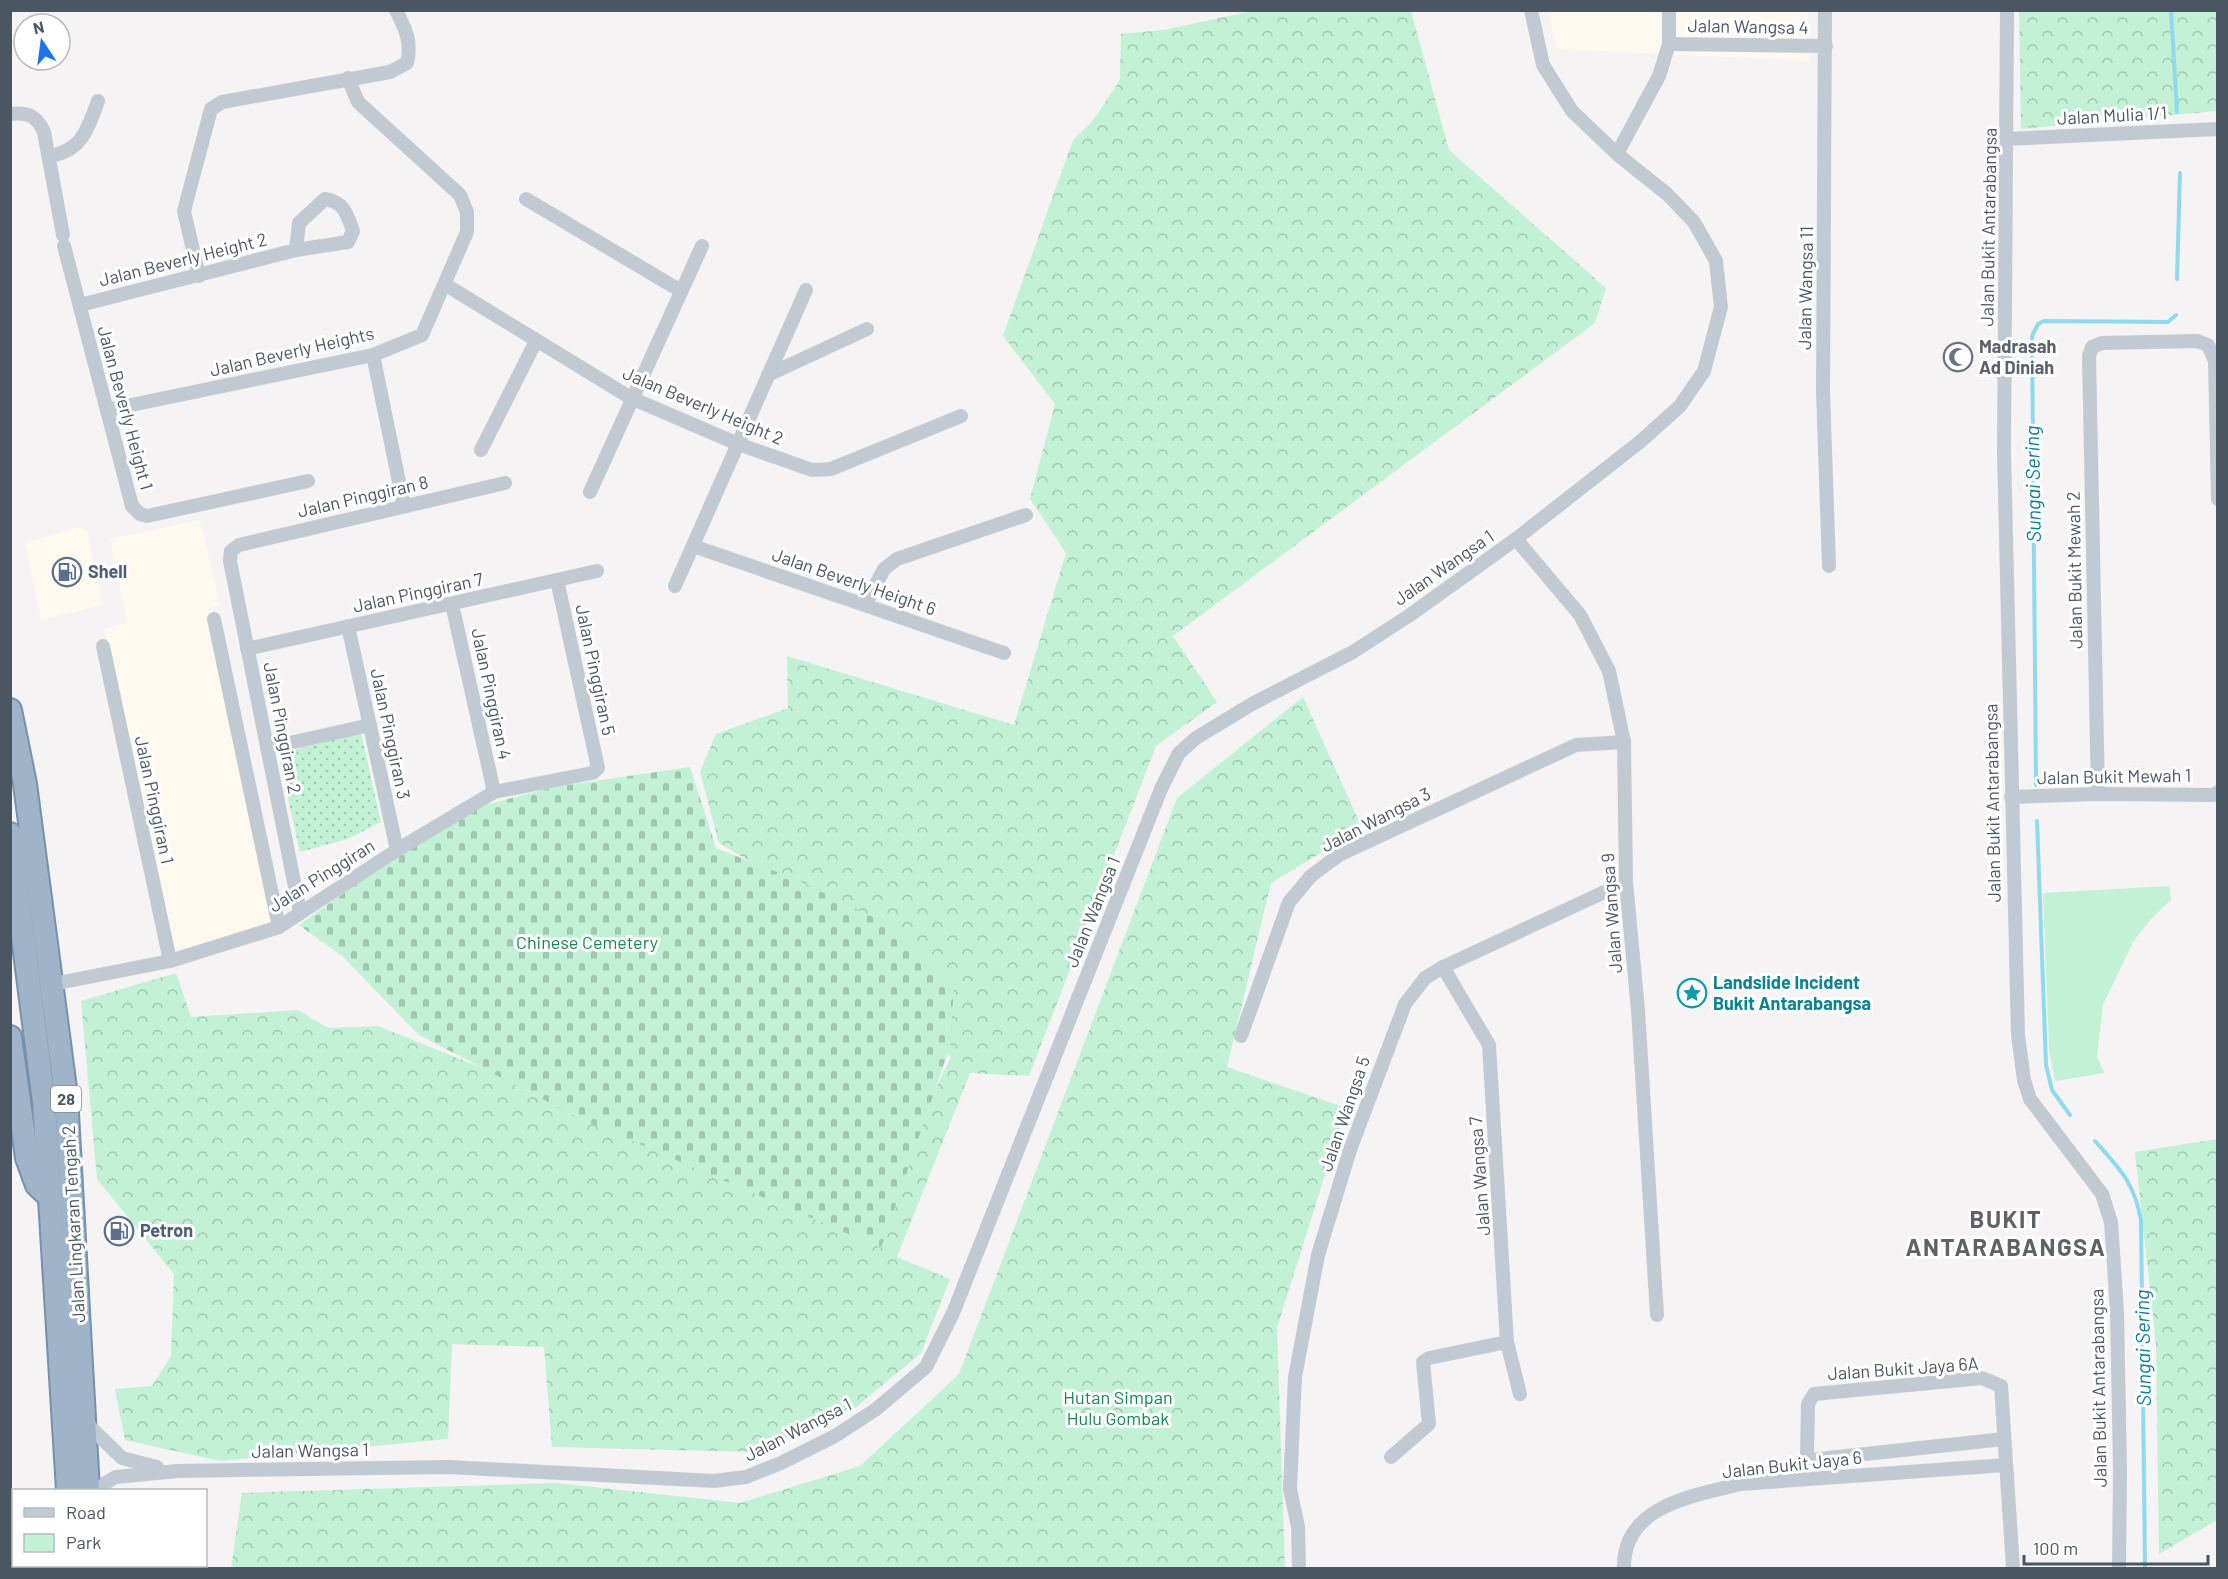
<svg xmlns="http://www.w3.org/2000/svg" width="2228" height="1579" viewBox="0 0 2228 1579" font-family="Barlow,sans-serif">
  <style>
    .commercial { fill: #fdf9ef }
    .grass { fill: url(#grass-dots) }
    .forest { fill: url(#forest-crowns) }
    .cemetery { fill: url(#cemetery-stones) }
    .green { fill: #c3f1d5 }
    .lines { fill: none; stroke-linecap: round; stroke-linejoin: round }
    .stream { stroke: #90daee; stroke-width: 4 }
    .trunk-casing { stroke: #7690ad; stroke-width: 26 }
    .minor { stroke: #c1cad2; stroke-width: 14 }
    .trunk { stroke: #9fb4c9; stroke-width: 22 }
    .labels { text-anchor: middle; stroke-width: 6; stroke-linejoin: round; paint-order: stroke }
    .shield { fill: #fff; stroke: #808990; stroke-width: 1.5 }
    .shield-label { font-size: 16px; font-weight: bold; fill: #4a5661 }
    .street-label { font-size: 18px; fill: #4a5661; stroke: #fff }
    .worship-label { font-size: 18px; font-weight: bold; fill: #5b616d; stroke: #fff; text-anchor: start }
    .service-label { font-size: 18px; font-weight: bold; fill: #4e5e75; stroke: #fff; text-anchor: start }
    .park-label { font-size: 18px; fill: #17864f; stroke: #fff }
    .culture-label { font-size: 18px; font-weight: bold; fill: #0d838f; stroke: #fff; text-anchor: start }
    .water-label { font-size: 20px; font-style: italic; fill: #0c7c9b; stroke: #fff }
    .district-label { font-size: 24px; font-weight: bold; letter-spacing: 1.5px; fill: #5f6368; stroke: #fff }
  </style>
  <defs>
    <pattern id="grass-dots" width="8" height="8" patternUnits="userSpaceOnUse" patternTransform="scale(1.5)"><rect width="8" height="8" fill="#c3f1d5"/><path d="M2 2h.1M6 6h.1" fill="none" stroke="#a0c6b0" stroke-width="1.8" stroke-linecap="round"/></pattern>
    <pattern id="forest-crowns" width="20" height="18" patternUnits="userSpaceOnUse" patternTransform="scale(1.5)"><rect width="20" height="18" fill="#c3f1d5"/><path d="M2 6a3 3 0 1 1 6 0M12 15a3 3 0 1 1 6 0" fill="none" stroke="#a0c6b0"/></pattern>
    <pattern id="cemetery-stones" width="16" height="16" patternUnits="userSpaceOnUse" patternTransform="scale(1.5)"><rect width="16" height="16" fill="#c3f1d5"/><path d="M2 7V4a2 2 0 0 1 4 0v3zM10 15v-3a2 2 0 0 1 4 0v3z" fill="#a0c6b0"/></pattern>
  </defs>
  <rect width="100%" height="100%" fill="#f5f3f3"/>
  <g class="commercial">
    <path d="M 1549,11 L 1808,11 L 1809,61 L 1556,49 Z"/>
    <path d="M 200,520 L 220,605 L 208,609 L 273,924 L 174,955 L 104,629 L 127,623 L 110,539 Z"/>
    <path d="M 79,527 L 87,531 L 103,605 L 41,620 L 25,543 Z"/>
  </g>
  <path class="grass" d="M 361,733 L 381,822 L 348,839 L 300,852 L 278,754 Z"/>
  <g class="forest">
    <path d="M 1252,11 L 1411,11 L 1449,150 L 1606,288 L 1595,323 L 1173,636 L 1217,702 L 1156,746 L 1029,1076 L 970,1073 L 897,1257 L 950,1279 L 921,1353 L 855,1408 L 754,1452 L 552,1447 L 544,1347 L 452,1344 L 448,1439 L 220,1461 L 125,1440 L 115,1389 L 152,1386 L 171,1356 L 174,1274 L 97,1179 L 81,1001 L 176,973 L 191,1017 L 298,1010 L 328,1028 L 378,1026 L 599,1115 L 874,1216 L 951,1057 L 930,1041 L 834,911 L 719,843 L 700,772 L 716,734 L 788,708 L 787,656 L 1014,725 L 1066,553 L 1030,499 L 1055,404 L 1003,336 L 1073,140 L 1092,122 L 1120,80 L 1121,34 L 1163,30 Z"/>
    <path d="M 2019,11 L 2217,11 L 2217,111 L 2021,129 Z"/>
    <path d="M 1303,697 L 1362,828 L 1271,883 L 1227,1067 L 1346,1108 L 1277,1328 L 1285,1568 L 231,1568 L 242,1493 L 557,1483 L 740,1503 L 860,1466 L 959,1374 L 1177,798 Z"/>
    <path d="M 2217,1139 L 2217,1520 L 2159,1554 L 2156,1344 L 2135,1152 Z"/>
  </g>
  <path class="cemetery" d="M 690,767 L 716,848 L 797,880 L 897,929 L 954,987 L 950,1046 L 881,1248 L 579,1118 L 419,1035 L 342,956 L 299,925 L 410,846 L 485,805 L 554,787 Z"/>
  <path class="green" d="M 2169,886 L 2171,900 L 2151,919 L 2133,942 L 2103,1005 L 2097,1057 L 2104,1073 L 2055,1081 L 2049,1049 L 2043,893 Z"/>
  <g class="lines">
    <g class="stream">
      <path d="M 2171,10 L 2177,112"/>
      <path d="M 2177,279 L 2180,173"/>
      <path d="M 2036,785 L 2032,336 L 2038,324 L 2044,321 L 2168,322 L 2176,315"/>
      <path d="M 2037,821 L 2046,1065 L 2052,1090 L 2070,1115"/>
      <path d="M 2095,1141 C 2120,1169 2134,1182 2141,1220 L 2145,1568"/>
    </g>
    <g class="trunk-casing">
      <g id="trunk">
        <path d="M 10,710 L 25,784 L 66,1096 L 88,1490"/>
        <path d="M 10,834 L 44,1102 L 68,1490"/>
        <path d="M 10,1037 L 27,1158 L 37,1185 L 52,1199"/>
        <path d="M 70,1566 L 70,1568"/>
        <path d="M 89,1566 L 89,1568"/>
      </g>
    </g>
    <g class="minor">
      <path d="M 1825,10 L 1823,391 L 1829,566"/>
      <path d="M 2007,10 L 2004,453 L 2018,1035 L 2024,1080 L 2030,1099 L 2102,1194 L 2111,1222 L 2117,1311 L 2120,1470 L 2119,1568"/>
      <path d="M 1669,44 L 1826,46"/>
      <path d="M 10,114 C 28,112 37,116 44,132 L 63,235"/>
      <path d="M 2008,139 L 2218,129"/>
      <path d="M 1617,154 L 1659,76 L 1669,44 L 1669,10"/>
      <path d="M 49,156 C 82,151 87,130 98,101"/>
      <path d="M 526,199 L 681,291"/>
      <path d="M 64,246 L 132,506 L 140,514 L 147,516 L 308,481"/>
      <path d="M 199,276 L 184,211 L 211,109 L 222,102 L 390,72 L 407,63 C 412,42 406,30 396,10"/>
      <path d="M 446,285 L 631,398 L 738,444 L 812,470 L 831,469 L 961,416"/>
      <path d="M 80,305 L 296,250 L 348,242 L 353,231 C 347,214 344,202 325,199 L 299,223 L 296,250"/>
      <path d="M 373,355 L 404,506"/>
      <path d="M 768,375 L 867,329"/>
      <path d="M 107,410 L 373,355 L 422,335 L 467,232 L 467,212 L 460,195 L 358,102 L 348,78"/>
      <path d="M 481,450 L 536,341"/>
      <path d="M 590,492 L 702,246"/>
      <path d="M 1516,539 L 1580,615 L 1609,671 L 1624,742 L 1626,882 L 1638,1010 L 1657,1315"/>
      <path d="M 693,546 L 1004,653"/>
      <path d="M 675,586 L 806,290"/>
      <path d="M 452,604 L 494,792"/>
      <path d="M 865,605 L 884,569 L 897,559 L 1026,515"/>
      <path d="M 214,619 L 279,927"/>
      <path d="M 348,626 L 397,850"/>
      <path d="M 103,646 L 170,961"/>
      <path d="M 247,649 L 597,571"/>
      <path d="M 267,748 L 370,725"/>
      <path d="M 2098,794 L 2089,356 L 2092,347 L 2102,343 L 2197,341 L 2208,345 L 2215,361 L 2218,499"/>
      <path d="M 2011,797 L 2098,794 L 2213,795 L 2218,792"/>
      <path d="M 300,912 L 230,561 L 231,551 L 239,545 L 505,483"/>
      <path d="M 1443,967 L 1489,1045 L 1507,1342 L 1520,1394"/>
      <path d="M 53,984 L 170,961 L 279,927 L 397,850 L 494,792 L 592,773 L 598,768 L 557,580"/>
      <path d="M 1241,1036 L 1289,902 L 1311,876 L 1339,855 L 1576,745 L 1624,742"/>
      <path d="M 85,1422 L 122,1458 L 157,1467"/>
      <path d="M 2004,1439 L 1810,1460 L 1807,1454 L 1808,1404 L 1814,1394 L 1982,1378 L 2001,1386 L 2013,1568"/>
      <path d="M 1391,1457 L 1429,1424 L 1423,1362 L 1429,1358 L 1507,1342"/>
      <path d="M 99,1490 L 107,1482 L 116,1477 L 177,1471 L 449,1467 L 714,1481 L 746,1477 L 781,1463 L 835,1436 L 875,1410 L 926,1367 L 953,1313 L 1161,789 L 1179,753 L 1196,738 L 1252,704 L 1353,652 L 1410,615 L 1516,539 L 1641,441 L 1680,406 L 1704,371 L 1721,307 L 1716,261 L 1694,222 L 1667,194 L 1617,154 L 1572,111 L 1543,65 L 1531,10"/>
      <path d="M 1299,1568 L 1298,1527 L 1290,1489 L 1295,1377 L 1318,1255 L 1350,1150 L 1405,1004 L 1425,978 L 1443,967 L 1626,882"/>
      <path d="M 1624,1568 C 1623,1506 1692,1496 1741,1484 L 2006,1465"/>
    </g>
    <use href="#trunk" class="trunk"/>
  </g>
  <defs>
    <g id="mosque-ring" transform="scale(1.5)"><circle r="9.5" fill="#fff" stroke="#6b7280" stroke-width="1.5"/><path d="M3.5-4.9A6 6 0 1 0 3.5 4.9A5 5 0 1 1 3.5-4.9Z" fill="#6b7280"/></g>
    <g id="fuel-ring" transform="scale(1.5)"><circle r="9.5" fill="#fff" stroke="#5c6f8a" stroke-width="1.5"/><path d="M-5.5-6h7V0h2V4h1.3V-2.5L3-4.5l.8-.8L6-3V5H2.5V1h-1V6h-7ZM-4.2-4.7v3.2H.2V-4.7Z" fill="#5c6f8a"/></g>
    <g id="sight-ring" transform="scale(1.5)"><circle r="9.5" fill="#fff" stroke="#0f9aa8" stroke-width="1.5"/><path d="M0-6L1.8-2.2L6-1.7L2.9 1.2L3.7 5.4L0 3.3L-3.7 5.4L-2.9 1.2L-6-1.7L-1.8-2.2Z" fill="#0f9aa8"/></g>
  </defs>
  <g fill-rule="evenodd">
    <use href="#mosque-ring" x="1958" y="357"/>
    <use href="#fuel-ring" x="67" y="572"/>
    <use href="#sight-ring" x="1692" y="993"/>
    <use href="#fuel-ring" x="119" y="1231"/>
  </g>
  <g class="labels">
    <rect class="shield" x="51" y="1086" width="30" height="26" rx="4.5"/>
    <g class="shield-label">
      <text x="66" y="1105">28</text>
    </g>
    <g class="street-label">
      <text transform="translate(1748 27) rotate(1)" y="6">Jalan Wangsa 4</text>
      <text transform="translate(2112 116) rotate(-3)" y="6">Jalan Mulia 1/1</text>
      <text transform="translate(1989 227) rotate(-89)" y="6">Jalan Bukit Antarabangsa</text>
      <text transform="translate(183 260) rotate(-14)" y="6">Jalan Beverly Height 2</text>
      <text transform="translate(1806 288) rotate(-89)" y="6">Jalan Wangsa 11</text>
      <text transform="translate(292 352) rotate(-13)" y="6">Jalan Beverly Heights</text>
      <text transform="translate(703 406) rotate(23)" y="6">Jalan Beverly Height 2</text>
      <text transform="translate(125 408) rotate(75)" y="6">Jalan Beverly Height 1</text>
      <text transform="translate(363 497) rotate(-13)" y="6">Jalan Pinggiran 8</text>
      <text transform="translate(1444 568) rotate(-35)" y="6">Jalan Wangsa 1</text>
      <text transform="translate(2075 570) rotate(-91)" y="6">Jalan Bukit Mewah 2</text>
      <text transform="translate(854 582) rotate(19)" y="6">Jalan Beverly Height 6</text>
      <text transform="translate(418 593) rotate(-12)" y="6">Jalan Pinggiran 7</text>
      <text transform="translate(595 670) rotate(78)" y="6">Jalan Pinggiran 5</text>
      <text transform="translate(491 694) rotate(78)" y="6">Jalan Pinggiran 4</text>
      <text transform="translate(282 728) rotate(79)" y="6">Jalan Pinggiran 2</text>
      <text transform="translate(390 734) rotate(78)" y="6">Jalan Pinggiran 3</text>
      <text transform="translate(2114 777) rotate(-1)" y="6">Jalan Bukit Mewah 1</text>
      <text transform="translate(154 800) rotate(78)" y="6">Jalan Pinggiran 1</text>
      <text transform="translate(1993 803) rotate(-91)" y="6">Jalan Bukit Antarabangsa</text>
      <text transform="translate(1376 820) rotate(-27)" y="6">Jalan Wangsa 3</text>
      <text transform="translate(322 876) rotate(-32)" y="6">Jalan Pinggiran</text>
      <text transform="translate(1093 912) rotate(-68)" y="6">Jalan Wangsa 1</text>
      <text transform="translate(1612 913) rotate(-94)" y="6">Jalan Wangsa 9</text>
      <text transform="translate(1345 1114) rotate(-71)" y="6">Jalan Wangsa 5</text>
      <text transform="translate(1480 1176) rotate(-94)" y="6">Jalan Wangsa 7</text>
      <text transform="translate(74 1224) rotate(-93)" y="6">Jalan Lingkaran Tengah 2</text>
      <text transform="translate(1903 1369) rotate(-4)" y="6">Jalan Bukit Jaya 6A</text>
      <text transform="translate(2099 1388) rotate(-91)" y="6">Jalan Bukit Antarabangsa</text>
      <text transform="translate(798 1430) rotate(-27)" y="6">Jalan Wangsa 1</text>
      <text transform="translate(310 1451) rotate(-1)" y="6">Jalan Wangsa 1</text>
      <text transform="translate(1792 1465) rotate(-6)" y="6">Jalan Bukit Jaya 6</text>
    </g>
    <g class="worship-label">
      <text x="1979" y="353">Madrasah<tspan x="1979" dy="21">Ad Diniah</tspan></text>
    </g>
    <g class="service-label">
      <text x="88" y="578">Shell</text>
      <text x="140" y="1237">Petron</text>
    </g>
    <g class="park-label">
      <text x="587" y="949">Chinese Cemetery</text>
      <text x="1118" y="1404">Hutan Simpan<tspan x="1118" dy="21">Hulu Gombak</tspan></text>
    </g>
    <g class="culture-label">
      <text x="1713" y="989">Landslide Incident<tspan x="1713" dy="21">Bukit Antarabangsa</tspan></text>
    </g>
    <g class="water-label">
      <text transform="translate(2033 484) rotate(-91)" y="7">Sungai Sering</text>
      <text transform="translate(2143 1348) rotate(-91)" y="7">Sungai Sering</text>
    </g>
    <g class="district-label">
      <text x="2006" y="1228">BUKIT<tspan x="2006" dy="28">ANTARABANGSA</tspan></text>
    </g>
  </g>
  <rect width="2228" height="1579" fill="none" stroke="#4a5661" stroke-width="24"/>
  <rect x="12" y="1489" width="195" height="78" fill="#ffffff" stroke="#b7bbc0" stroke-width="1.5"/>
  <rect x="24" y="1508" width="30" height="9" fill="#c1cad2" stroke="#b7bbc0" stroke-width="1.5"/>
  <text x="66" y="1519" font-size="18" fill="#4a5661">Road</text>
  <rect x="24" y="1534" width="30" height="18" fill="#c3f1d5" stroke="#b7bbc0" stroke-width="1.5"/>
  <text x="66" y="1549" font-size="18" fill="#4a5661">Park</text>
  <g transform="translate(42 42) rotate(347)"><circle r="28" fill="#ffffff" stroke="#b7bbc0" stroke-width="1.5"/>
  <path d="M0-4.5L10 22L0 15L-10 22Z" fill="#1a73e8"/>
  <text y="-9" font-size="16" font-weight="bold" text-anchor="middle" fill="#4a5661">N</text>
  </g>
  <path d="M2024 1555v9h184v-9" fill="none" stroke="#4a5661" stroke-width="3"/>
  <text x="2033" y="1555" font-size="18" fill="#4a5661" stroke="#ffffff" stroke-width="4.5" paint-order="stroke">100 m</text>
</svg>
